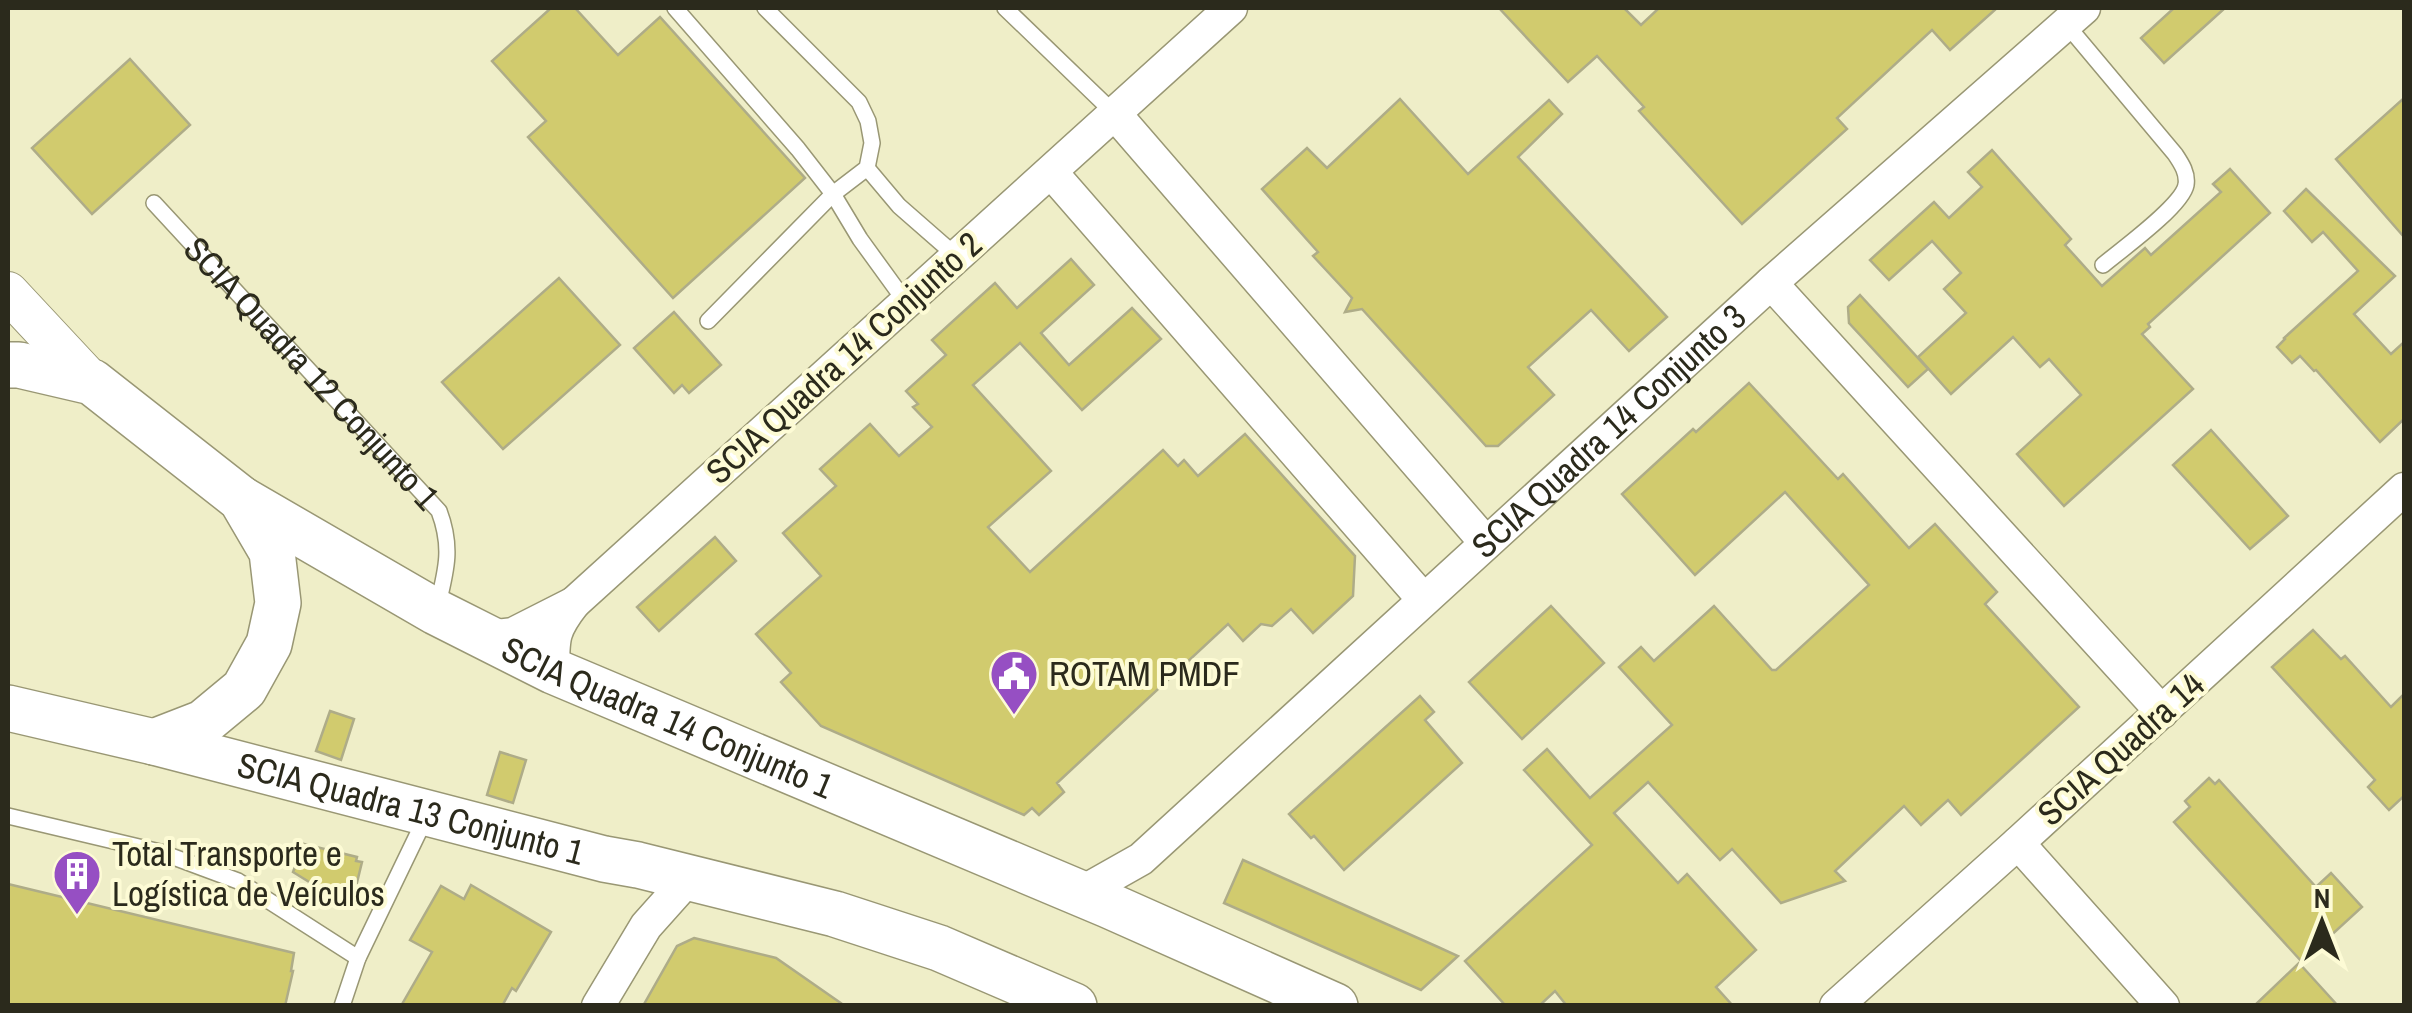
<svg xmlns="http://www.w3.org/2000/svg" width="2412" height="1013" viewBox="0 0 2412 1013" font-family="'Archivo Narrow',sans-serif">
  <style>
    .building { fill: #d1cb6e; stroke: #aeac88; stroke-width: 2.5 }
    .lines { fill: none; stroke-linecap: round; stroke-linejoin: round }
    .service-casing { stroke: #999774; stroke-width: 18 }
    .minor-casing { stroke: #999774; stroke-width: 35 }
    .tertiary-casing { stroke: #999774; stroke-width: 42 }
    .secondary-casing { stroke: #999774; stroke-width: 48 }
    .service { stroke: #fff; stroke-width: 15 }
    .minor { stroke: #fff; stroke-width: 32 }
    .tertiary { stroke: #fff; stroke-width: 40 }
    .secondary { stroke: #fff; stroke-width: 45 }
    .labels { text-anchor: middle; stroke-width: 8; stroke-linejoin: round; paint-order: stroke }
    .street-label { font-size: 35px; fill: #2b2a1c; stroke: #fdfbd5 }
    .poi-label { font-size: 35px; fill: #2b2a1c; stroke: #fdfbd5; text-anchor: start }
  </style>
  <rect width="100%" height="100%" fill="#efeec8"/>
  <g class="building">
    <path d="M 551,8 L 575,8 L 618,55 L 660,17 L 805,178 L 673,298 L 528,137 L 546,121 L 492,61 Z"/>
    <path d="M 1499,8 L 1624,8 L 1641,25 L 1659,8 L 1997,8 L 1950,50 L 1932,30 L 1837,118 L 1847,129 L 1742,224 L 1639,111 L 1644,107 L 1597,56 L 1568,82 Z"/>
    <path d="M 2174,8 L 2225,8 L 2164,63 L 2141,38 Z"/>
    <path d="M 130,59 L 190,125 L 92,214 L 32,148 Z"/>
    <path d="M 2404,98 L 2404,237 L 2336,159 Z"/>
    <path d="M 1400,99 L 1468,174 L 1549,100 L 1562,114 L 1518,157 L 1667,317 L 1629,351 L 1591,310 L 1528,367 L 1554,395 L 1498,446 L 1486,446 L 1362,309 L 1345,312 L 1352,298 L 1313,256 L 1318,252 L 1262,189 L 1307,148 L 1327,168 Z"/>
    <path d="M 1992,150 L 2071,239 L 2065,245 L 2102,286 L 2145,248 L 2151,255 L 2221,192 L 2213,184 L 2230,169 L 2270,213 L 2148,324 L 2150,327 L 2142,334 L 2193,389 L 2064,506 L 2017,454 L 2081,395 L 2049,359 L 2040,367 L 2013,337 L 1951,394 L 1918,357 L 1966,313 L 1944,289 L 1961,273 L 1932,241 L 1889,280 L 1870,260 L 1934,202 L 1949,218 L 1982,187 L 1968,172 Z"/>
    <path d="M 2306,189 L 2395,276 L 2354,314 L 2391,354 L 2404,342 L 2404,419 L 2380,442 L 2316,370 L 2314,371 L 2300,356 L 2292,363 L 2277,347 L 2285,339 L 2284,338 L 2358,271 L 2323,232 L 2312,242 L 2284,211 Z"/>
    <path d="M 1071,259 L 1094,285 L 1041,333 L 1069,365 L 1132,308 L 1161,339 L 1082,410 L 1020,343 L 973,385 L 1051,471 L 988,527 L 1030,572 L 1163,450 L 1178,466 L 1184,460 L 1198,476 L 1245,434 L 1355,556 L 1353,596 L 1313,633 L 1291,609 L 1272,626 L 1261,624 L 1243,641 L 1228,624 L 1057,783 L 1064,792 L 1039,815 L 1032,808 L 1024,815 L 821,726 L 781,682 L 791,673 L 756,634 L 821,576 L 783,533 L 836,486 L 820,469 L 870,424 L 899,456 L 932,427 L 913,407 L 918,404 L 906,391 L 946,355 L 932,340 L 995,283 L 1017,308 Z"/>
    <path d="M 559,278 L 620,345 L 503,449 L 442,382 Z"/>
    <path d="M 1860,295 L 1928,369 L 1908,387 L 1849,323 L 1848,307 Z"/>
    <path d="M 674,312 L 721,365 L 689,393 L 682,385 L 674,393 L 634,348 Z"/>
    <path d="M 1749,383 L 1838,479 L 1843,474 L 1909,548 L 1935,524 L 1997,592 L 1985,604 L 2079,707 L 1961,815 L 1948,800 L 1921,825 L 1904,806 L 1835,871 L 1845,881 L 1781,903 L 1732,849 L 1720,860 L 1648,782 L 1614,813 L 1678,883 L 1687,874 L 1756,950 L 1716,987 L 1733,1006 L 1567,1006 L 1555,991 L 1539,1006 L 1506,1006 L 1465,961 L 1592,845 L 1524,770 L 1547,749 L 1590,798 L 1672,725 L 1619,667 L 1641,647 L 1654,661 L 1714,606 L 1772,670 L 1776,670 L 1869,585 L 1785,492 L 1695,575 L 1622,494 L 1693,429 L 1696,432 Z"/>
    <path d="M 2211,430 L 2288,516 L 2250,549 L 2173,465 Z"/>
    <path d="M 715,537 L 736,561 L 659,631 L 637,607 Z"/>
    <path d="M 1551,606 L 1604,663 L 1522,739 L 1469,682 Z"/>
    <path d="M 2313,630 L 2341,659 L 2345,656 L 2391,707 L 2404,694 L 2404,796 L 2389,810 L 2368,787 L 2375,780 L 2272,667 Z"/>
    <path d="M 1420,696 L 1434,712 L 1425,720 L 1462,763 L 1344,870 L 1314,836 L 1311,838 L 1289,814 Z"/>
    <path d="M 330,711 L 354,719 L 341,760 L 316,751 Z"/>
    <path d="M 500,752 L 526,760 L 513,803 L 487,795 Z"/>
    <path d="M 2209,778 L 2215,784 L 2219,780 L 2316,887 L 2331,873 L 2362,907 L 2302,962 L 2174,822 L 2190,807 L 2185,801 Z"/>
    <path d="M 304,844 L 357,857 L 356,861 L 362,862 L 351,907 L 335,892 L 332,896 L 293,872 Z"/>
    <path d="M 1243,860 L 1438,947 L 1458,956 L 1421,990 L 1224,903 Z"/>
    <path d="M 8,884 L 294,953 L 291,971 L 293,971 L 285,1006 L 8,1006 Z"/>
    <path d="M 471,885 L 551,932 L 516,991 L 512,988 L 502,1006 L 401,1006 L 432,952 L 410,940 L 441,886 L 464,899 Z"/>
    <path d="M 694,938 L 776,958 L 845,1006 L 643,1006 L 677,946 Z"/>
    <path d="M 2299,963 L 2338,1006 L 2254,1006 Z"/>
  </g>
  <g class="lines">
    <g class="service-casing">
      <g id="service">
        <path d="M 675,8 L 798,149 L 833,194 L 860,239 L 905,301"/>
        <path d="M 1005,8 L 1115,114"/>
        <path d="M 2066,24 L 2175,154 C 2181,163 2188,173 2186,185 C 2182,206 2121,250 2103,265"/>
        <path d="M 867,168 L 899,206 L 955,255"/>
        <path id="s1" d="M 154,203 L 439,511 C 453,548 446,571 437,608"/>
        <path d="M 708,321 L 833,194 L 867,168 L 872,143 L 868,121 L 859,102 L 765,8"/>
        <path d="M 8,816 L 160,852 L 238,881 L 358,958"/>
        <path d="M 342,1006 L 358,958 L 426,817"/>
      </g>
    </g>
    <g class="minor-casing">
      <g id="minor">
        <path d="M 1115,114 L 1486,543"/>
        <path d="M 1051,172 L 1423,599"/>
        <path d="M 1771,283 L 2162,712"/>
        <path d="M 488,637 L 513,634 L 574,603"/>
        <path d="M 553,671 C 553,637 553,630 574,603 L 1231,8"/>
        <path d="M 2018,843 L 2163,1006"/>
        <path id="s2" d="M 1079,894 L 1141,859 L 1771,283 L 2084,8"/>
        <path d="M 598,1006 L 646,926 L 688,879"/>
        <path d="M 1836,1006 L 2018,843 L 2404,489"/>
      </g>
    </g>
    <g class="tertiary-casing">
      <path id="tertiary" d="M 8,292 L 92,382"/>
    </g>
    <g class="secondary-casing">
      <g id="secondary">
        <path d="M 8,365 L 19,365 L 92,382 L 241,499 L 272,552 L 278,603 L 269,644 L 244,689 L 203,723 L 154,742"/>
        <path id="s3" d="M 241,499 L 436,612 L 553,671 L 1108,905 L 1335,1006"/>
        <path id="s4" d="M 8,708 L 154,742 L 604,859 L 638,865 L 835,914 L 939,948 L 1074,1006"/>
      </g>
    </g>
    <use href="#service" class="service"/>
    <use href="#minor" class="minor"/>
    <use href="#tertiary" class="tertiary"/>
    <use href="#secondary" class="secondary"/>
  </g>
  <defs>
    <g id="civic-pin" transform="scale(2.5)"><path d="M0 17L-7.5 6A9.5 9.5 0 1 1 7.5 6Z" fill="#964fc3" stroke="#fdfbd5"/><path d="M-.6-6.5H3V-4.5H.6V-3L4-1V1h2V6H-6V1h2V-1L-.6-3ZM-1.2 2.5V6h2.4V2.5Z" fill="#fff"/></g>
    <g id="building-pin" transform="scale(2.5)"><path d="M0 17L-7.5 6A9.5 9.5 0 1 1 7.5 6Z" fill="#964fc3" stroke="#fdfbd5"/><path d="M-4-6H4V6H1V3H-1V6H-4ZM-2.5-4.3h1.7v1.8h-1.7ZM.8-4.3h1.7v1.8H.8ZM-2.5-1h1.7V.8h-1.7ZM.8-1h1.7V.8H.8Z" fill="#fff"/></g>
  </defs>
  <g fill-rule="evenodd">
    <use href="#civic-pin" x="1014" y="674"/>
    <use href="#building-pin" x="77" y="874"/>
  </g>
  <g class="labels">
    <g class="street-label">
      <text transform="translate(844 358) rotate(-42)" y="12">SCIA Quadra 14 Conjunto 2</text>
      <text dy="12" stroke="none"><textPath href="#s1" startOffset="232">SCIA Quadra 12 Conjunto 1</textPath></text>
      <text dy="12" stroke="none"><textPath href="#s2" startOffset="705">SCIA Quadra 14 Conjunto 3</textPath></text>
      <text dy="12" stroke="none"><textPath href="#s3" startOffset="480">SCIA Quadra 14 Conjunto 1</textPath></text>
      <text transform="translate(2121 749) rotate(-42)" y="12">SCIA Quadra 14</text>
      <text dy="12" stroke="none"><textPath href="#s4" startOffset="415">SCIA Quadra 13 Conjunto 1</textPath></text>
    </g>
    <g class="poi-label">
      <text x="1049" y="686">ROTAM PMDF</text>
      <text x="112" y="866">Total Transporte e<tspan x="112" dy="40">Logística de Veículos</tspan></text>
    </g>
  </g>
  <rect width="2412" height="1013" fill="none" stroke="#2b2a1c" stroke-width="20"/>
  <g transform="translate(2322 923)" stroke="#fdfbd5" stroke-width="8" paint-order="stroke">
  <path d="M0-8L18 38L0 25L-18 38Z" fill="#2b2a1c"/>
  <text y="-15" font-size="28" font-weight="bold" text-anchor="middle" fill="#2b2a1c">N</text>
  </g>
</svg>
